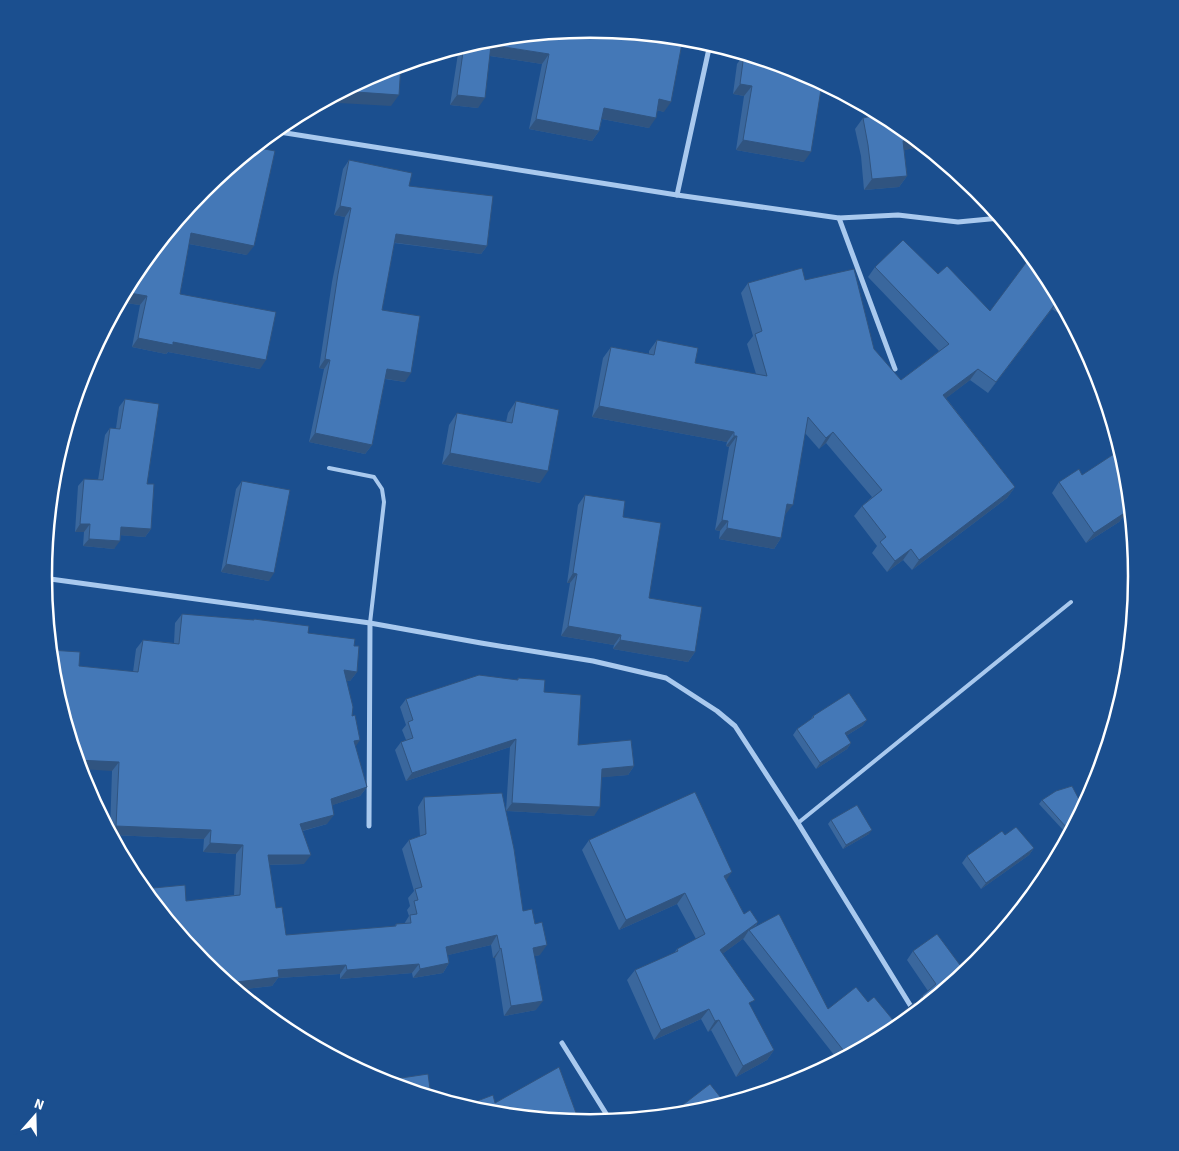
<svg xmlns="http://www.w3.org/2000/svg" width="1179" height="1151" viewBox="0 0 1179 1151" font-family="'Source Sans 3',sans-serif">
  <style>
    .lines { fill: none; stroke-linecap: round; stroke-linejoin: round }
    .service { stroke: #a9c9ee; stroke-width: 4 }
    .minor { stroke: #a9c9ee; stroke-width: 5 }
    .wall { fill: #3a679d }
    .shaded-wall { fill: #305480 }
    .building { fill: #4478b7; stroke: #305480 }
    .rim { fill: none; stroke: #fff; stroke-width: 2.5 }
  </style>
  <rect width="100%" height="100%" fill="#1b4f8f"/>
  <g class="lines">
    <g class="service">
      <path d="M 329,468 L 374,477 L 382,489 L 384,502 L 370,623"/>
      <path d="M 798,823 L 1071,602"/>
    </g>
    <g class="minor">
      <path d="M 273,131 L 677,195 L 839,218 L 898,215 L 958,222 L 1000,218"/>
      <path d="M 677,195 L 710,44"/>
      <path d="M 839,218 L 895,369"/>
      <path d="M 1130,534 L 1132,533"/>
      <path d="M 43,578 L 370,623 L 481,643 L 593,661 L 666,678 L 717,711 L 735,726 L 798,823 L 915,1013"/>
      <path d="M 369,826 L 370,623"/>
      <path d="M 562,1043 L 610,1120"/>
    </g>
  </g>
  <g class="wall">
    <path d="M 590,29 L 664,112 L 657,110 L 649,128 L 602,119 L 599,131 L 592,141 L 529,129 L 542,64 L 490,56 L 478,108 L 450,105 L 459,47 L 483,39 Z"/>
    <path d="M 744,54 L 804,162 L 736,150 L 744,96 L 733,94 L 737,64 Z"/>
    <path d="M 865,106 L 893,121 L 924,146 L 904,150 L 907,176 L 899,187 L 864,190 L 861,156 L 855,129 L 863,118 L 868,117 Z"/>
    <path d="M 349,160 L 409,186 L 487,246 L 481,254 L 394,243 L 382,310 L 405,382 L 385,379 L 372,445 L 365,454 L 309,442 L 324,369 L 319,368 L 332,282 L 345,217 L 334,215 L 343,169 Z"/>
    <path d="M 203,189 L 247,255 L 189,244 L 180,294 L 260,369 L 168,352 L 166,354 L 132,347 L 140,305 L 119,302 L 135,272 Z"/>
    <path d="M 985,199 L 989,205 L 986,206 Z"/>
    <path d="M 875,267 L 938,274 L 990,311 L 1044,272 L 1064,310 L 1061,315 L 1052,309 L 988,393 L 970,380 L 946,398 L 1015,487 L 1007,498 L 912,570 L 903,560 L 887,572 L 872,553 L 877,546 L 854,516 L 862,506 L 872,497 L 826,443 L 819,449 L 805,433 L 785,515 L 781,538 L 774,549 L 719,539 L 720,531 L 715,530 L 729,447 L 726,446 L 727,442 L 592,417 L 603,358 L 611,347 L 649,354 L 649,351 L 657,340 L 695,363 L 756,374 L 747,344 L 753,336 L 741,293 L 748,283 L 805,280 L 874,349 L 901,380 L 939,351 L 868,277 Z"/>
    <path d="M 125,399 L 147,484 L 151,529 L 145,537 L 120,535 L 114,549 L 83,546 L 84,532 L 75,532 L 78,486 L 84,479 L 98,480 L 105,435 L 110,428 L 116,428 L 119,407 Z"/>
    <path d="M 516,401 L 540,483 L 442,464 L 449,425 L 457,413 L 506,422 L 508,413 Z"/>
    <path d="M 1126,469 L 1130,510 L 1125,514 L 1119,522 L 1086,543 L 1052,493 L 1059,482 L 1082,475 Z"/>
    <path d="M 242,481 L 269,581 L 221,572 L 236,489 Z"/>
    <path d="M 585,495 L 623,517 L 649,598 L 695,652 L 688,662 L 613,649 L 614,645 L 561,636 L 570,583 L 567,583 L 578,505 Z"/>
    <path d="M 182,614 L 253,620 L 254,619 L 354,646 L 357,672 L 350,681 L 346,681 L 355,747 L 367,787 L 360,796 L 332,805 L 327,824 L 303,831 L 304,864 L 269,865 L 276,908 L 286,935 L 394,927 L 396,924 L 404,924 L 409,916 L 407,910 L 410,906 L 408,898 L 414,891 L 402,849 L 409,840 L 420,836 L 418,807 L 424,797 L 523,911 L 540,955 L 534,956 L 536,1010 L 504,1016 L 495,958 L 493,958 L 491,945 L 448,955 L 449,963 L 443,973 L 413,978 L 412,973 L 340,979 L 340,974 L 278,978 L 272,986 L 237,990 L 203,962 L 186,901 L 234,895 L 236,854 L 203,852 L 204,839 L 111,835 L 110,832 L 112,771 L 79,666 L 133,672 L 136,649 L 143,640 L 174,643 L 175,623 Z"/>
    <path d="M 518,678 L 544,692 L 578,745 L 634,766 L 628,775 L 601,777 L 594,816 L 506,811 L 510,747 L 406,781 L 395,750 L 401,742 L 406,740 L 402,730 L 406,725 L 400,707 L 406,699 L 517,680 Z"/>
    <path d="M 813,716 L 867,720 L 862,726 L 846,736 L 851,743 L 847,749 L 816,769 L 793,735 L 797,729 L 810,720 Z"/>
    <path d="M 1042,800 L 1083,807 L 1064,831 L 1039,804 Z"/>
    <path d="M 831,820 L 869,834 L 843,849 L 828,824 Z"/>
    <path d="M 1005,835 L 1034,848 L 1029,855 L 981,889 L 962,863 L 967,856 Z"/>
    <path d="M 589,840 L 726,880 L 744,914 L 758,922 L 755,927 L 828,1009 L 868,1002 L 893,1020 L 916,1004 L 922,996 L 928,991 L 907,960 L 913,951 L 960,965 L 976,962 L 893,1030 L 838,1060 L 743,939 L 744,938 L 722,954 L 774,1050 L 767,1060 L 736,1077 L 711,1030 L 708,1032 L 701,1019 L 654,1040 L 627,980 L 635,970 L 674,953 L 677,949 L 696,939 L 677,904 L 619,930 L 582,850 Z"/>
  </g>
  <g class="shaded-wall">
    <path d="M 491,45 L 549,54 L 542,64 L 484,55 Z"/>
    <path d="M 740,84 L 752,86 L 744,96 L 733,94 Z"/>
    <path d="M 342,91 L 399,95 L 391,106 L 322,102 Z"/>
    <path d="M 457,95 L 485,98 L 478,108 L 450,105 Z"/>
    <path d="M 659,99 L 671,102 L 664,112 L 652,109 Z"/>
    <path d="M 604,108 L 656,118 L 649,128 L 597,118 Z"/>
    <path d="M 536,119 L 599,131 L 592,141 L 529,129 Z"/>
    <path d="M 915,138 L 924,146 L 896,152 L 903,141 Z"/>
    <path d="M 743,140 L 811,152 L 804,162 L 736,150 Z"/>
    <path d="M 907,176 L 899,187 L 864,190 L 872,179 Z"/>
    <path d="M 340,206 L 351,208 L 345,217 L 334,215 Z"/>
    <path d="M 191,233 L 254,246 L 247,255 L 184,243 Z"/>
    <path d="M 396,234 L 487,246 L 481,254 L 390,242 Z"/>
    <path d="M 124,292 L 147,296 L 140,305 L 119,302 Z"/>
    <path d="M 1059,299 L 1052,309 L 988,393 L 996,382 Z"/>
    <path d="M 138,338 L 173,342 L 266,360 L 260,369 L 168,352 L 166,354 L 132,347 Z"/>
    <path d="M 325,359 L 330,360 L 324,369 L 319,368 Z"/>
    <path d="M 387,369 L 411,373 L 405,382 L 381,378 Z"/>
    <path d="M 978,369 L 970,380 L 936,406 L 943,395 Z"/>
    <path d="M 599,406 L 734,432 L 727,442 L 592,417 Z"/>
    <path d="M 833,432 L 826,443 L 819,449 L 826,438 Z"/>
    <path d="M 315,433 L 372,445 L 365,454 L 309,442 Z"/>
    <path d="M 734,436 L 737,436 L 729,447 L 726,446 Z"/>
    <path d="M 450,453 L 548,471 L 540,483 L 442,464 Z"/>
    <path d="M 1015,487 L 1007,498 L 912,570 L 919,560 Z"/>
    <path d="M 787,504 L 793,505 L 785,515 Z"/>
    <path d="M 1129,505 L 1130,510 L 1125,514 L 1119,522 L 1086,543 L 1094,533 Z"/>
    <path d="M 722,520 L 728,521 L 720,531 L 715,530 Z"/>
    <path d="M 80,524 L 90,524 L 84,532 L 75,532 Z"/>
    <path d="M 121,527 L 151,529 L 145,537 L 116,535 Z"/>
    <path d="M 727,528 L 781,538 L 774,549 L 719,539 Z"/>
    <path d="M 89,539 L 120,541 L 114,549 L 83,546 Z"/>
    <path d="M 911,549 L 903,560 L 887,572 L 895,561 Z"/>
    <path d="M 226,564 L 274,573 L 269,581 L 221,572 Z"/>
    <path d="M 573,573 L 577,574 L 570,583 L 567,583 Z"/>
    <path d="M 568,626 L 621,635 L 614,645 L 561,636 Z"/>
    <path d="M 620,640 L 695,652 L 688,662 L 613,649 Z"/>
    <path d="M 344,670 L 357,672 L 350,681 L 337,680 Z"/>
    <path d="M 867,720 L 862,726 L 841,739 L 845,733 Z"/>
    <path d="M 516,739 L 510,747 L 406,781 L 412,773 Z"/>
    <path d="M 360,740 L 354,749 L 354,741 Z"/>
    <path d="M 851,743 L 847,749 L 816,769 L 820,763 Z"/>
    <path d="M 77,760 L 119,762 L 112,771 L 80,769 Z"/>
    <path d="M 634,766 L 628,775 L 596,778 L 602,769 Z"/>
    <path d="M 367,787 L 360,796 L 324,808 L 331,799 Z"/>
    <path d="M 512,803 L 600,807 L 594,816 L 506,811 Z"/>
    <path d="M 334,815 L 327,824 L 294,833 L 300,824 Z"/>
    <path d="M 1076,820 L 1074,823 L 1064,831 L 1066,827 Z"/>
    <path d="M 116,826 L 211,830 L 204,839 L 111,835 L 111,834 Z"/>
    <path d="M 872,830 L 869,834 L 843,849 L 846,845 Z"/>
    <path d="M 210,843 L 243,845 L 236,854 L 203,852 Z"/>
    <path d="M 1034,848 L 1029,855 L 981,889 L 986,883 Z"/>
    <path d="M 268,855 L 311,855 L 304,864 L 262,865 Z"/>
    <path d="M 732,872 L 725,882 L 724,876 Z"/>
    <path d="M 685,893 L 677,904 L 619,930 L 626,920 Z"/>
    <path d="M 758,922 L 751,932 L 749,930 L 744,938 L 713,961 L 720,950 Z"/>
    <path d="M 497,935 L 491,945 L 440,957 L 446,947 Z"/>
    <path d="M 547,945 L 540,955 L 526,958 L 533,948 Z"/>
    <path d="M 501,948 L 495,958 L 493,958 L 500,949 Z"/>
    <path d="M 449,963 L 443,973 L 413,978 L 420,969 Z"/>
    <path d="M 419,964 L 412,973 L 340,979 L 347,970 Z"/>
    <path d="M 346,965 L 340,974 L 278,978 L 272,986 L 237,990 L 228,983 L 278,970 Z"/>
    <path d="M 543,1001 L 536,1010 L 504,1016 L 511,1006 Z"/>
    <path d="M 709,1009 L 701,1019 L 654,1040 L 661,1030 Z"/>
    <path d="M 719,1020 L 711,1030 L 708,1032 L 715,1021 Z"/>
    <path d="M 774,1050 L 767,1060 L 736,1077 L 743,1066 Z"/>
  </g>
  <g class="building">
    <path d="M 590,29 L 683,38 L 671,102 L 659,99 L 656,118 L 604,108 L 599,131 L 536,119 L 549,54 L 491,45 L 485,98 L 457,95 L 464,45 L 483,39 Z"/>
    <path d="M 744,54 L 799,70 L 822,83 L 811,152 L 743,140 L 752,86 L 740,84 Z"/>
    <path d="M 401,64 L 399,95 L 342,91 L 381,70 Z"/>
    <path d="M 876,112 L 893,121 L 915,138 L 903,141 L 907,176 L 872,179 L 868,145 L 863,118 L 877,115 Z"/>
    <path d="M 254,147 L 275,151 L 254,246 L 191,233 L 180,294 L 276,312 L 266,360 L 173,342 L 173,345 L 138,338 L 147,296 L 124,292 L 135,272 L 203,189 Z"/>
    <path d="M 349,160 L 412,173 L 409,186 L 493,196 L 487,246 L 396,234 L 382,310 L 420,316 L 411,373 L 387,369 L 372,445 L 315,433 L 330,360 L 325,359 L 338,274 L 351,208 L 340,206 Z"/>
    <path d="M 903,240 L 938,274 L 947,266 L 990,311 L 1031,256 L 1044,272 L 1059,299 L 996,382 L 978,369 L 943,395 L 1015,487 L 919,560 L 911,549 L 895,561 L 880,542 L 886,537 L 862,506 L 882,490 L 833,432 L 826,438 L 808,417 L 793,505 L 787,504 L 781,538 L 727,528 L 728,521 L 722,520 L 737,436 L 734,436 L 734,432 L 599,406 L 611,347 L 654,355 L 657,340 L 698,348 L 695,363 L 767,376 L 755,334 L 762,331 L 748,283 L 802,268 L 805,280 L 854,269 L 874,349 L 901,380 L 949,344 L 875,267 Z"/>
    <path d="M 125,399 L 159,404 L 147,484 L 154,484 L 151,529 L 121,527 L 120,541 L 89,539 L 90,524 L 80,524 L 84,479 L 103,480 L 110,428 L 120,429 Z"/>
    <path d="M 516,401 L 559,410 L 548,471 L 450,453 L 457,413 L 512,423 Z"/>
    <path d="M 1120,450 L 1126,469 L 1129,505 L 1124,509 L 1126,512 L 1094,533 L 1059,482 L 1079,469 L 1082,475 Z"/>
    <path d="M 242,481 L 290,490 L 274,573 L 226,564 Z"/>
    <path d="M 585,495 L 625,501 L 623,517 L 661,523 L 649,598 L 702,607 L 695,652 L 620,640 L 621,635 L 568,626 L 577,574 L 573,573 Z"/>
    <path d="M 182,614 L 254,620 L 254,619 L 309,626 L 308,633 L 355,639 L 354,646 L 359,646 L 357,672 L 344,670 L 353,707 L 352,716 L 355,715 L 360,740 L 354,741 L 367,787 L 331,799 L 334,815 L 300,824 L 311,855 L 268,855 L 276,908 L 282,907 L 286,935 L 396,926 L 396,924 L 411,923 L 410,915 L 417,914 L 414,901 L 418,900 L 415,889 L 422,887 L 409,840 L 426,834 L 424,797 L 502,793 L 514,849 L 523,911 L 532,909 L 535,924 L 542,922 L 547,945 L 533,948 L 543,1001 L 511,1006 L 501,948 L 500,949 L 497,935 L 446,947 L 449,963 L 420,969 L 419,964 L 347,970 L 346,965 L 278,970 L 279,977 L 228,983 L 203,962 L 143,889 L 185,885 L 186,901 L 240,895 L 243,845 L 210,843 L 211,830 L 116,826 L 119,762 L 77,760 L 53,682 L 50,650 L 80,652 L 79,666 L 138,672 L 143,640 L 179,644 Z"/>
    <path d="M 479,675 L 518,680 L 518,678 L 545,680 L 544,692 L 581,695 L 578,745 L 631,740 L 634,766 L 602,769 L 600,807 L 512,803 L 516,739 L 412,773 L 401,742 L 413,738 L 408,722 L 413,720 L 406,699 Z"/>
    <path d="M 849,693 L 867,720 L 845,733 L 851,743 L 820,763 L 797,729 L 814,717 L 813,716 Z"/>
    <path d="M 1072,786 L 1083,807 L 1076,820 L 1066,827 L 1042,800 L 1056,791 Z"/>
    <path d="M 695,792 L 732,872 L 724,876 L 744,914 L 750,910 L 758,922 L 720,950 L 755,1000 L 749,1003 L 774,1050 L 743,1066 L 719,1020 L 715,1021 L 709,1009 L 661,1030 L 635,970 L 678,951 L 677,949 L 705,934 L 685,893 L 626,920 L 589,840 Z"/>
    <path d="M 857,805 L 872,830 L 846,845 L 831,820 Z"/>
    <path d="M 1016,827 L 1034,848 L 986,883 L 967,856 L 1002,831 L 1005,835 Z"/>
    <path d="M 779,914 L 828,1009 L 856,987 L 868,1002 L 874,997 L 893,1020 L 915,1002 L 919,1008 L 921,1007 L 893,1030 L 847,1055 L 749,930 Z"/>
    <path d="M 937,934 L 960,965 L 974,954 L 975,955 L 995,938 L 976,962 L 926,1004 L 922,996 L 936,984 L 913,951 Z"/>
    <path d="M 559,1067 L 579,1121 L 483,1112 L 464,1106 L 493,1095 L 495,1103 Z"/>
    <path d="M 428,1074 L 431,1096 L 381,1081 Z"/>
    <path d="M 710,1084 L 725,1103 L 696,1112 L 671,1114 Z"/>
  </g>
  <path d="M0 0H1179V1151H0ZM52 576a538 538 0 1 1 1076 0a538 538 0 1 1-1076 0Z" fill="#1b4f8f" fill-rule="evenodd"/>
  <path class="rim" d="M52 576a538 538 0 1 1 1076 0a538 538 0 1 1-1076 0Z"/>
  <g transform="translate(35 1116) rotate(20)" stroke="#1b4f8f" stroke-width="4" paint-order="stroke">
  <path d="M0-4L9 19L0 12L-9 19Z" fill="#ffffff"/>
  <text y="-8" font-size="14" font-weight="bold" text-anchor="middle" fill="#ffffff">N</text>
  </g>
</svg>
